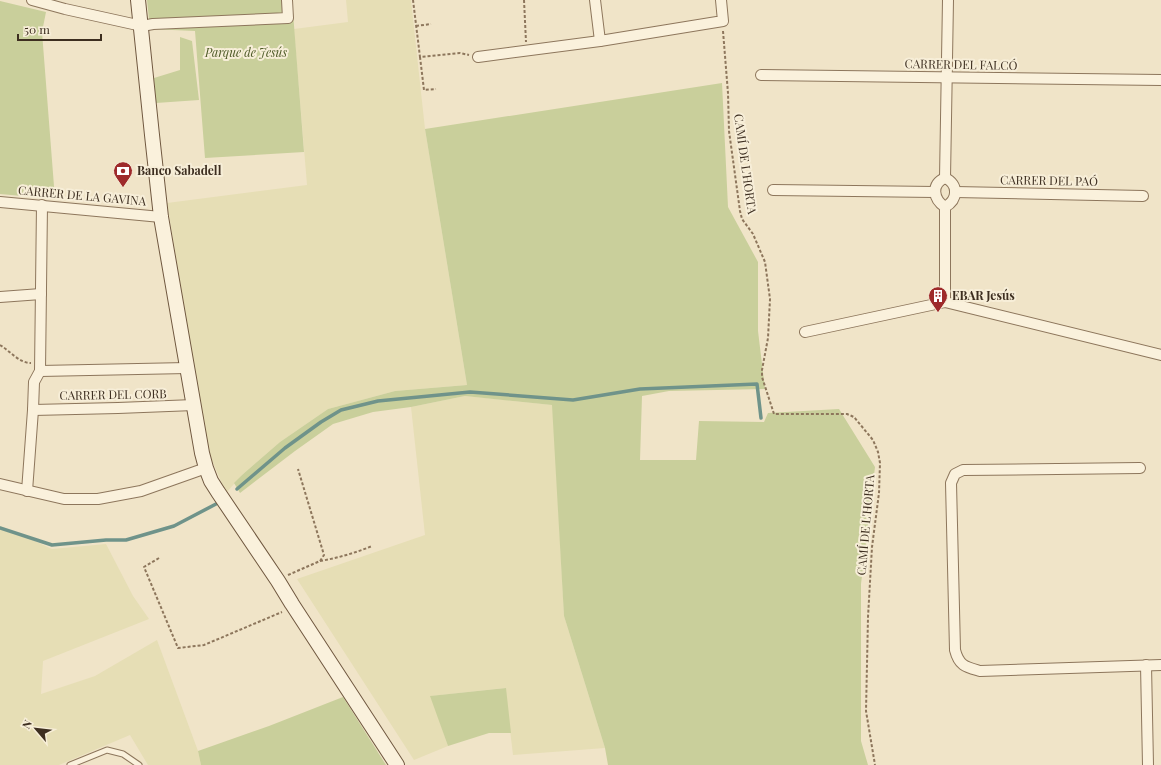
<svg xmlns="http://www.w3.org/2000/svg" width="1161" height="765" viewBox="0 0 1161 765" font-family="'Playfair Display',serif">
  <style>
    .farmland { fill: #e6deb5 }
    .green { fill: #c9cf9b }
    .lines { fill: none; stroke-linecap: round; stroke-linejoin: round }
    .stream { stroke: #6f938a; stroke-width: 3.5 }
    .lane-casing { stroke: #8d765c; stroke-width: 7 }
    .street-casing { stroke: #8d765c; stroke-width: 12 }
    .secondary-casing { stroke: #6f573f; stroke-width: 16 }
    .path { stroke: #8d765c; stroke-width: 2; stroke-dasharray: 3 2; stroke-linecap: butt }
    .lane { stroke: #faf1dc; stroke-width: 5 }
    .street { stroke: #faf1dc; stroke-width: 10 }
    .secondary { stroke: #faf1dc; stroke-width: 14 }
    .labels { text-anchor: middle; stroke-width: 4; stroke-linejoin: round; paint-order: stroke }
    .park-label { font-size: 12px; font-style: italic; fill: #4d5a26; stroke: #f7eed8 }
    .street-label { font-size: 12px; fill: #3d2e20; stroke: #f7eed8 }
    .poi-label { font-size: 12px; font-weight: bold; fill: #3d2e20; stroke: #f7eed8; text-anchor: start }
  </style>
  <rect width="100%" height="100%" fill="#f0e4c8"/>
  <g class="farmland">
    <path d="M 346,0 L 411,0 L 425,129 L 467,385 L 395,391 L 328,409 L 280,442 L 242,475 L 226,493 L 208,451 L 167,203 L 307,185 L 294,29 L 348,22 Z"/>
    <path d="M 465,396 L 553,405 L 564,616 L 605,748 L 513,755 L 505,688 L 431,696 L 448,746 L 414,760 L 297,579 L 425,535 L 411,407 Z"/>
    <path d="M 0,526 L 15,532 L 52,549 L 106,544 L 133,596 L 149,619 L 43,661 L 41,694 L 95,676 L 157,640 L 198,751 L 201,765 L 148,765 L 130,735 L 59,765 L 0,765 Z"/>
  </g>
  <g class="green">
    <path d="M 147,0 L 292,0 L 304,152 L 205,158 L 195,31 L 150,29 Z"/>
    <path d="M 0,1 L 46,12 L 42,32 L 55,199 L 0,194 Z"/>
    <path d="M 180,37 L 192,41 L 199,100 L 156,103 L 154,78 L 180,70 Z"/>
    <path d="M 722,83 L 728,207 L 758,262 L 758,331 L 765,389 L 669,391 L 642,396 L 640,460 L 696,460 L 699,421 L 764,422 L 768,413 L 839,409 L 875,467 L 861,584 L 861,741 L 868,765 L 608,765 L 605,748 L 564,616 L 552,405 L 465,396 L 411,407 L 373,412 L 333,424 L 295,451 L 240,493 L 234,483 L 242,475 L 280,442 L 328,409 L 395,391 L 467,385 L 425,129 Z"/>
    <path d="M 506,688 L 511,733 L 489,733 L 448,746 L 430,696 Z"/>
    <path d="M 343,697 L 386,765 L 201,765 L 198,751 L 269,726 Z"/>
  </g>
  <g class="lines">
    <g class="stream">
      <path d="M 237,489 L 285,448 L 321,422 L 341,410 L 378,401 L 470,392 L 573,400 L 640,389 L 757,384 L 761,418"/>
      <path d="M 0,528 L 52,545 L 106,540 L 126,540 L 174,526 L 216,504"/>
    </g>
    <g class="lane-casing">
      <path id="lane" d="M 70,765 L 107,750 L 123,754 L 139,765"/>
    </g>
    <g class="street-casing">
      <g id="street">
        <path d="M 32,0 L 65,9 L 142,26 L 153,24 L 288,18 L 287,0"/>
        <path d="M 595,0 L 600,41 L 723,21 L 721,0"/>
        <path d="M 478,57 L 600,41"/>
        <path d="M 761,75 L 1161,80"/>
        <path d="M 945,178 L 948,0"/>
        <path d="M 945,178 C 959,184 958,200 945,207 C 933,199 931,184 945,178 Z"/>
        <path d="M 773,190 L 935,192"/>
        <path d="M 955,192 L 1143,196"/>
        <path d="M 0,202 L 161,217"/>
        <path d="M 42,205 L 40,371 L 187,368"/>
        <path d="M 945,207 L 945,302"/>
        <path d="M 0,297 L 41,294"/>
        <path d="M 805,332 L 945,302 L 1161,355"/>
        <path d="M 33,410 L 118,408 L 194,405"/>
        <path d="M 1140,468 L 963,470 L 955,474 L 951,483 L 955,650 C 959,666 966,667 980,671 L 1161,665"/>
        <path d="M 0,484 L 64,499 L 98,499 L 141,491 L 206,468"/>
        <path d="M 27,491 L 33,410 L 34,382 L 40,371"/>
        <path d="M 1146,665 L 1148,765"/>
      </g>
    </g>
    <g class="secondary-casing">
      <path id="secondary" d="M 138,0 L 152,135 L 161,217 L 202,453 L 206,468 L 211,481 L 218,492 L 278,581 L 292,604 L 397,765"/>
    </g>
    <g class="path">
      <path d="M 413,0 L 420,57 L 460,53 L 469,55"/>
      <path d="M 524,0 L 526,42"/>
      <path d="M 416,26 L 431,24"/>
      <path d="M 723,31 L 728,93 L 729,131 L 740,211 L 742,219 L 753,234 L 765,262 L 770,299 L 768,338 L 762,370 L 762,377 L 774,414 L 847,414 L 854,417 L 873,440 L 878,452 L 880,463 L 879,493 L 872,547 L 868,617 L 866,711 L 875,765"/>
      <path d="M 420,57 L 424,90 L 436,89"/>
      <path d="M 0,345 C 10,351 19,363 31,363"/>
      <path d="M 159,558 L 144,567 L 178,648 L 204,645 L 282,612"/>
      <path d="M 320,561 C 338,558 355,553 372,546"/>
      <path d="M 288,575 L 320,561 L 324,555 L 298,469"/>
    </g>
    <use href="#lane" class="lane"/>
    <use href="#street" class="street"/>
    <use href="#secondary" class="secondary"/>
  </g>
  <defs>
    <g id="bank-pin" transform="scale(1)"><path d="M0 17L-7.5 6A9.5 9.5 0 1 1 7.5 6Z" fill="#9e2a2b" stroke="#f7eed8"/><path d="M-6-4H6V4H-6ZM0-2.3a2.3 2.3 0 1 0 0 4.6a2.3 2.3 0 1 0 0-4.6Z" fill="#fff"/></g>
    <g id="building-pin" transform="scale(1)"><path d="M0 17L-7.5 6A9.5 9.5 0 1 1 7.5 6Z" fill="#9e2a2b" stroke="#f7eed8"/><path d="M-4-6H4V6H1V3H-1V6H-4ZM-2.5-4.3h1.7v1.8h-1.7ZM.8-4.3h1.7v1.8H.8ZM-2.5-1h1.7V.8h-1.7ZM.8-1h1.7V.8H.8Z" fill="#fff"/></g>
  </defs>
  <g fill-rule="evenodd">
    <use href="#bank-pin" x="123" y="171"/>
    <use href="#building-pin" x="938" y="296"/>
  </g>
  <g class="labels">
    <g class="park-label">
      <text x="246" y="57">Parque de Jesús</text>
    </g>
    <g class="street-label">
      <text transform="translate(961 65) rotate(1)" y="4">CARRER DEL FALCÓ</text>
      <text transform="translate(745 164) rotate(82)" y="4">CAMÍ DE L'HORTA</text>
      <text transform="translate(1049 181) rotate(1)" y="4">CARRER DEL PAÓ</text>
      <text transform="translate(82 196) rotate(5)" y="4">CARRER DE LA GAVINA</text>
      <text transform="translate(113 395) rotate(-1)" y="4">CARRER DEL CORB</text>
      <text transform="translate(866 525) rotate(-85)" y="4">CAMÍ DE L'HORTA</text>
    </g>
    <g class="poi-label">
      <text x="137" y="175">Banco Sabadell</text>
      <text x="952" y="300">EBAR Jesús</text>
    </g>
  </g>
  <g transform="translate(36 729) rotate(298)" stroke="#f7eed8" stroke-width="3" paint-order="stroke">
  <path d="M0-3L7 15L0 10L-7 15Z" fill="#3d2e20"/>
  <text y="-6" font-size="11" font-weight="bold" text-anchor="middle" fill="#3d2e20">N</text>
  </g>
  <path d="M18 34v6h83v-6" fill="none" stroke="#3d2e20" stroke-width="2"/>
  <text x="24" y="34" font-size="12" fill="#3d2e20" stroke="#f7eed8" stroke-width="3" paint-order="stroke">50 m</text>
</svg>
